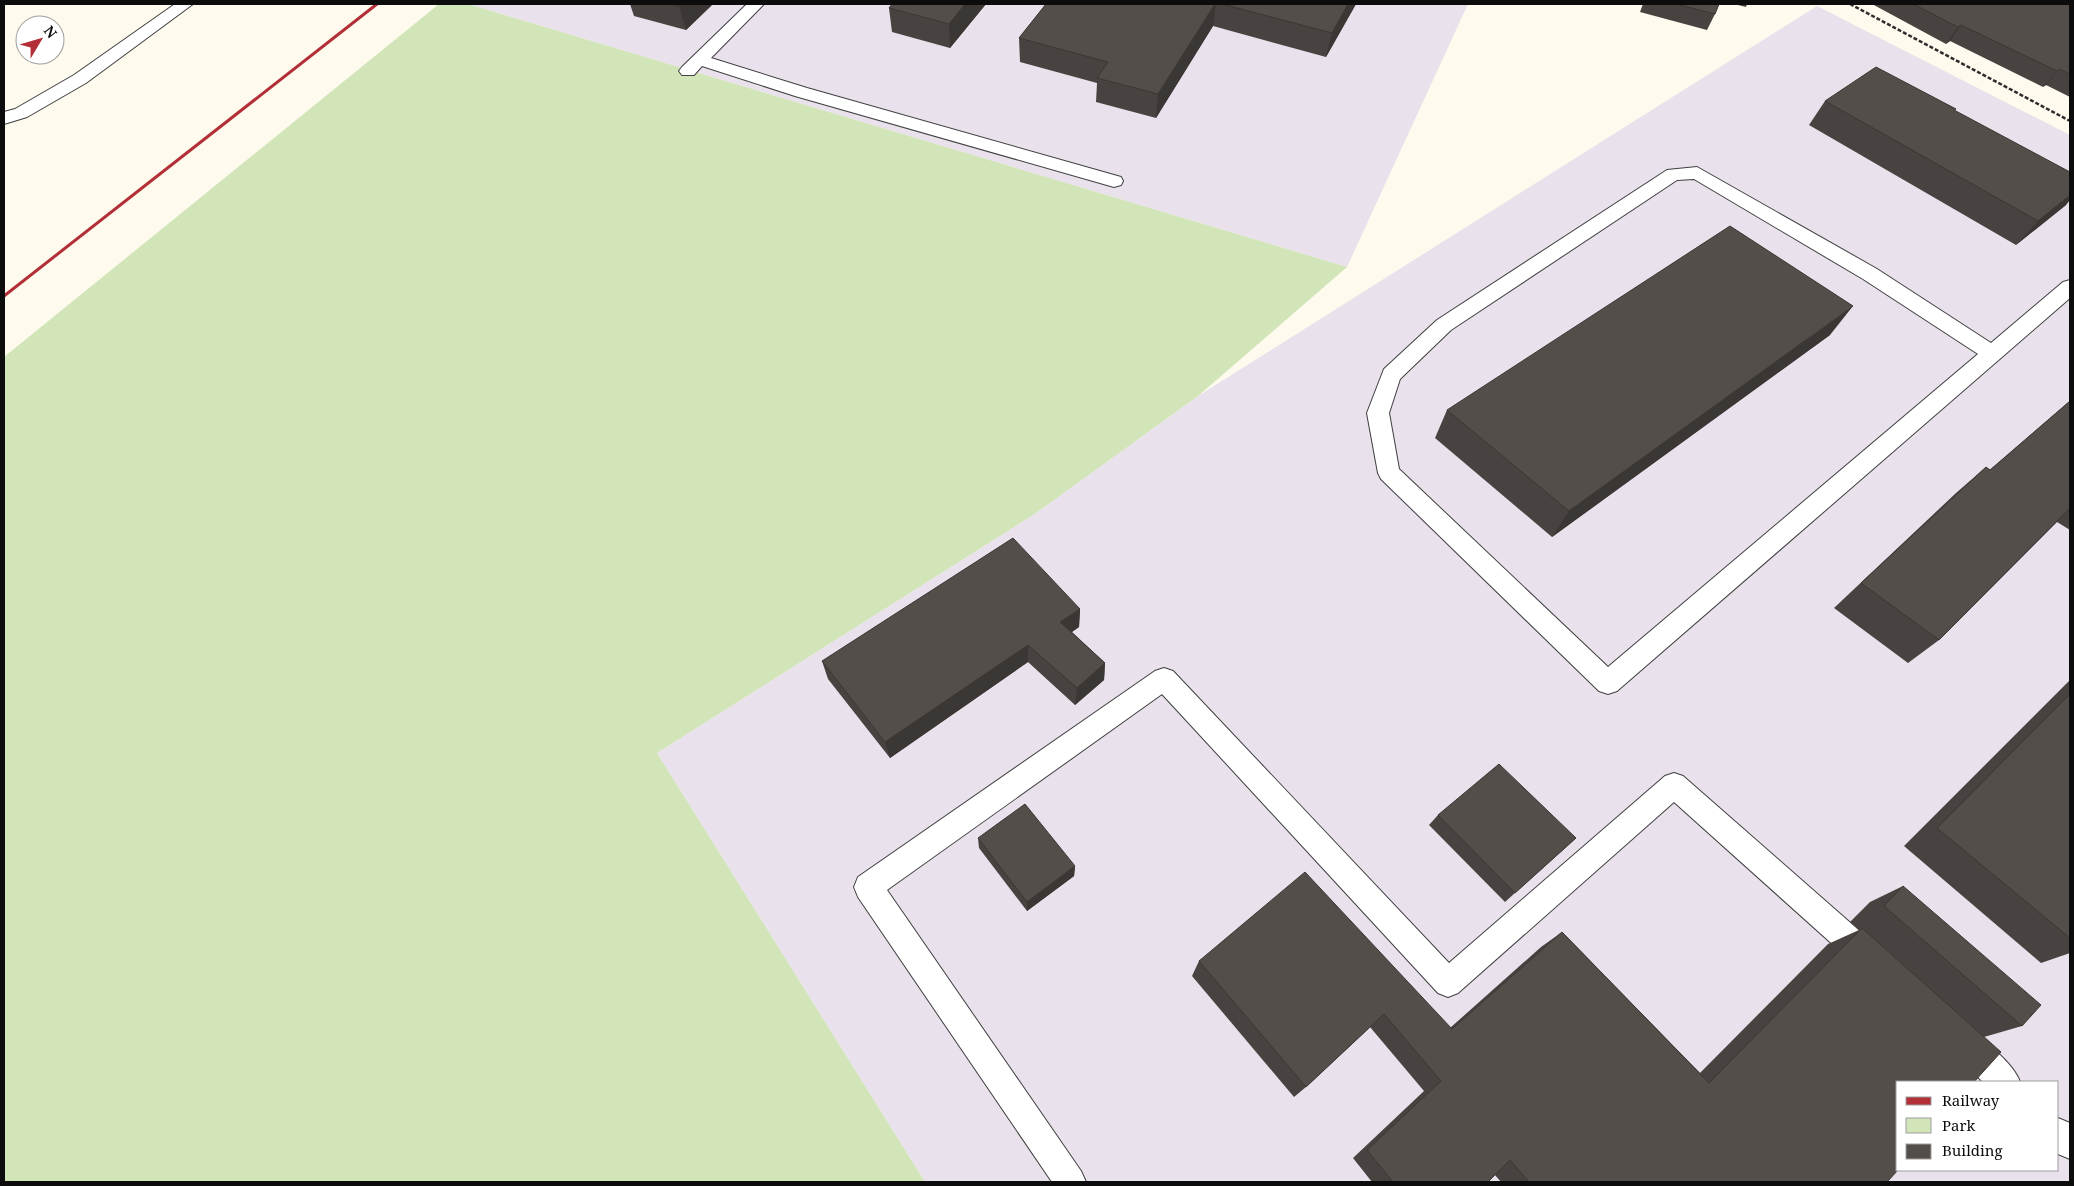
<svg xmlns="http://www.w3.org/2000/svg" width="2074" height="1186" viewBox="0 0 2074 1186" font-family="'Noto Serif',serif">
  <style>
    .industrial { fill: #e9e1eb; fill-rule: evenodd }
    .green { fill: #d1e5b9 }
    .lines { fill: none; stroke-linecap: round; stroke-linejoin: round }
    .service-casing { stroke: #3f3f3f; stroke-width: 2 }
    .path { stroke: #2e2e2e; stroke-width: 2.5; stroke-dasharray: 4 2; stroke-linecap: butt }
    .service { fill: #fff; fill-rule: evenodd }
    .rail { stroke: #b22f37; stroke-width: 3 }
    .wall { fill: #484340 }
    .shaded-wall { fill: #3b3734 }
    .building { fill: #544e4a; stroke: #3b3734 }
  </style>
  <rect width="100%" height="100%" fill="#fefaed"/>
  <g class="industrial">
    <path d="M 468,4 L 1468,4 L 1347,267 Z"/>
    <path d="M 1817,6 L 2070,135 L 2070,1182 L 925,1182 L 657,753 L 1036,513 L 1198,396 ZM 1898,1082 L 2058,1082 L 2058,1170 L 1898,1170 Z"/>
  </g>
  <path class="green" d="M 439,4 L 468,4 L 1347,267 L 1198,396 L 1036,513 L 657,753 L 925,1182 L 4,1182 L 4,357 Z"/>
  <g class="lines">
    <g class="service-casing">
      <g id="service">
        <path d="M 175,4 L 193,4 L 86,83 L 27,117 L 4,124 L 4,112 L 15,109 L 74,75 Z"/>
        <path d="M 747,4 L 764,4 L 711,58 L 807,88 L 1121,177 L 1123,181 L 1121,185 L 1114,187 L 795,96 L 702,66 L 694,75 L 682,75 L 679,71 L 682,67 Z"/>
        <path d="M 1697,167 L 1877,269 L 1991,343 L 2063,282 L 2070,280 L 2070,298 L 1617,691 L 1608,694 L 1599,691 L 1381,479 L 1378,473 L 1367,413 L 1384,369 L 1437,320 L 1667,170 ZM 1694,179 L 1863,279 L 1978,354 L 1608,667 L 1399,469 L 1389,413 L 1400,379 L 1451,330 L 1677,180 Z"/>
        <path d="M 1164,668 L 1173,671 L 1449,963 L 1665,776 L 1674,773 L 1683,776 L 1879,948 L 1883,958 L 1879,968 L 1869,972 L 1859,968 L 1674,802 L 1458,993 L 1448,997 L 1438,993 L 1162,694 L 887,890 L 1081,1171 L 1086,1182 L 1052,1182 L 858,897 L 854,887 L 858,877 L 1155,671 Z"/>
        <path d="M 1964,1029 C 1982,1037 2014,1064 2020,1082 L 1983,1082 L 1954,1054 L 1949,1044 L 1954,1034 Z"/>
        <path d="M 2058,1118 L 2070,1123 L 2070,1159 L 2058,1154 Z"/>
      </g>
    </g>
    <path class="path" d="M 1850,4 L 2070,121"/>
    <use href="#service" class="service"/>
    <path class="rail" d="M 4,296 L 377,4"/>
  </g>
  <g class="wall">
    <path d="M 630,4 L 713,4 L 686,30 L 634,16 Z"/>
    <path d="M 986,4 L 950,48 L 892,32 L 889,8 Z"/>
    <path d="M 1046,4 L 1356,4 L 1326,57 L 1213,26 L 1156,118 L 1096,102 L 1097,83 L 1020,62 L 1019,38 Z"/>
    <path d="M 1643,4 L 1719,4 L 1715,14 L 1707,30 L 1640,12 Z"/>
    <path d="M 1734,4 L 1747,4 L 1746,7 Z"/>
    <path d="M 1872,4 L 2070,4 L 2070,97 L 2046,85 L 2043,87 L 1950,41 L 1946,44 Z"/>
    <path d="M 1825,101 L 1955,111 L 2066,205 L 2016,245 L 1809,125 Z"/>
    <path d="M 1830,335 L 1552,537 L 1435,438 L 1447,410 Z"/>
    <path d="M 2070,401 L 2070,530 L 2057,522 L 1939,640 L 1908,663 L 1834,608 L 1956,493 L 1986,467 L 1990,470 Z"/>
    <path d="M 1080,609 L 1079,627 L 1072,632 L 1105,663 L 1104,680 L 1075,705 L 1028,662 L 890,758 L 828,679 L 822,661 Z"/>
    <path d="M 2070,680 L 2070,953 L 2041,963 L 1904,846 Z"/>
    <path d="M 1438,815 L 1576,838 L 1505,902 L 1429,825 Z"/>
    <path d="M 978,838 L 1075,866 L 1074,876 L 1027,911 L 979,848 Z"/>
    <path d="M 1903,886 L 2022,1026 L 1984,1037 L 1887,1182 L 1501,1182 L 1495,1175 L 1488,1182 L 1372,1182 L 1353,1158 L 1424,1091 L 1370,1027 L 1306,1087 L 1294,1097 L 1192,976 L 1199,961 L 1450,1028 L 1541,947 L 1562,932 L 1700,1073 L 1828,944 L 1859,930 L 1850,922 L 1870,902 Z"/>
  </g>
  <g class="shaded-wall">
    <path d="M 682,4 L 713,4 L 686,30 L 679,6 Z"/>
    <path d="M 965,4 L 986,4 L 950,48 L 949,24 Z"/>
    <path d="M 1215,4 L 1216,4 L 1213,26 L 1156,118 L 1158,94 Z"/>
    <path d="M 1348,4 L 1356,4 L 1326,57 L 1332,33 Z"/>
    <path d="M 1961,25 L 1950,41 L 1946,44 L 1958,27 Z"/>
    <path d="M 2059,69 L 2046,85 L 2043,87 L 2057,71 Z"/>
    <path d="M 2070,195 L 2070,200 L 2066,205 L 2016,245 L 2038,221 Z"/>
    <path d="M 1853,306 L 1830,335 L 1552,537 L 1569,511 Z"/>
    <path d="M 1080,609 L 1079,627 L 1060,640 L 1060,622 Z"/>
    <path d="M 1028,645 L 1028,662 L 890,758 L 885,742 Z"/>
    <path d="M 1105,663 L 1104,680 L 1075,705 L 1077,688 Z"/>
    <path d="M 1075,866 L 1074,876 L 1027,911 L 1027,902 Z"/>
  </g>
  <g class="building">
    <path d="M 670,4 L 682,4 L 679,6 Z"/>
    <path d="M 892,4 L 965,4 L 949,24 L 889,8 Z"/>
    <path d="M 1046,4 L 1215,4 L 1158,94 L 1097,78 L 1108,62 L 1019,38 Z"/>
    <path d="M 1222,4 L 1348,4 L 1332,33 Z"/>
    <path d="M 1676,4 L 1719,4 L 1715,14 Z"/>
    <path d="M 1913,4 L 2070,4 L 2070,74 L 2059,69 L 2057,71 L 1961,25 L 1958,27 Z"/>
    <path d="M 1876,67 L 1956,109 L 1954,110 L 2070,172 L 2070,195 L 2038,221 L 1825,101 Z"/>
    <path d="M 1730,226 L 1853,306 L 1569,511 L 1447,410 Z"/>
    <path d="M 2070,401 L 2070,508 L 1939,640 L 1861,583 L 1986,467 L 1990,470 Z"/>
    <path d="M 1013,538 L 1080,609 L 1060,622 L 1105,663 L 1077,688 L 1028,645 L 885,742 L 822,661 Z"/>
    <path d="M 2070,694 L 2070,938 L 1937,828 Z"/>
    <path d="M 1499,764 L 1576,838 L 1515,893 L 1438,815 Z"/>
    <path d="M 1025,804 L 1075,866 L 1027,902 L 978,838 Z"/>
    <path d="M 1305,872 L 1452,1029 L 1562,932 L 1709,1083 L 1862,928 L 2001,1052 L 1974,1082 L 1898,1082 L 1898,1170 L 1887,1182 L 1529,1182 L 1510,1160 L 1488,1182 L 1393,1182 L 1367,1150 L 1441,1081 L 1384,1014 L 1306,1087 L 1199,961 Z"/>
    <path d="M 1903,886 L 2041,1005 L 2022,1026 L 1884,906 Z"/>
  </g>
  <rect width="2074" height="1186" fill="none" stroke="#0c0c0c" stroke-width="10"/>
  <rect x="1896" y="1081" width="162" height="90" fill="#ffffff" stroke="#9e9e9e"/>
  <rect x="1906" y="1097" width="25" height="8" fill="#b22f37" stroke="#9e9e9e"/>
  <text x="1942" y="1106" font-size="15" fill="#0c0c0c">Railway</text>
  <rect x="1906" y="1118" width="25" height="15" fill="#d1e5b9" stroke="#9e9e9e"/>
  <text x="1942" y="1131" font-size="15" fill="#0c0c0c">Park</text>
  <rect x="1906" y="1144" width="25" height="15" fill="#544e4a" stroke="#9e9e9e"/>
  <text x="1942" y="1156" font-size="15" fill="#0c0c0c">Building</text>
  <g transform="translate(40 40) rotate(52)"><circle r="24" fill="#ffffff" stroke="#9e9e9e"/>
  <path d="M0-4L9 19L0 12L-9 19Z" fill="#b22f37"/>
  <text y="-8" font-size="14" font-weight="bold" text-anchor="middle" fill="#0c0c0c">N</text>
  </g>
</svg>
